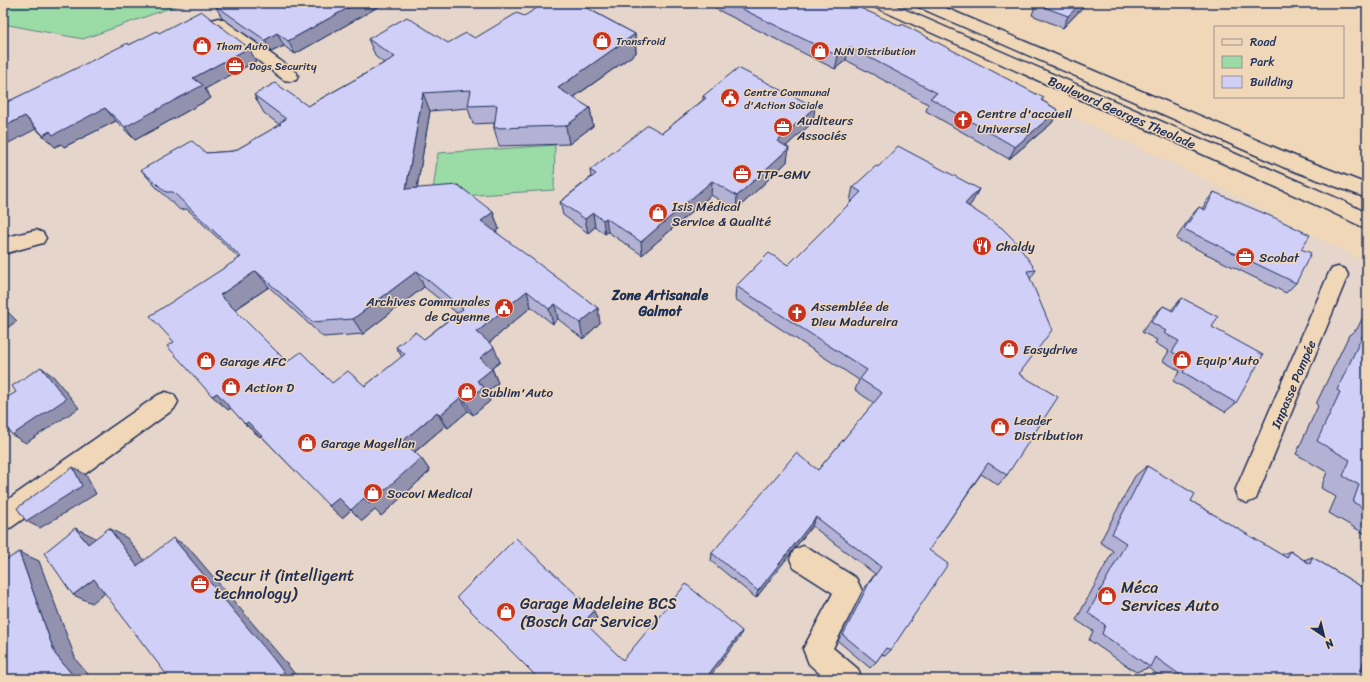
<svg xmlns="http://www.w3.org/2000/svg" width="1370" height="682" viewBox="0 0 1370 682" font-family="Sriracha,sans-serif">
  <style>
    .built { fill: #e6d5cb }
    .green { fill: #9bdba5; stroke: #5b8582 }
    .lines { fill: none; stroke-linecap: round; stroke-linejoin: round }
    .minor-casing { stroke: #1b2f5e; stroke-width: 3 }
    .major-casing { stroke: #1b2f5e; stroke-width: 3 }
    .minor { fill: #f0d7b8; fill-rule: evenodd }
    .major { fill: #f0d7b8; fill-rule: evenodd }
    .wall { fill: #b3b2d5; stroke: #1b2f5e; fill-rule: evenodd }
    .shaded-wall { fill: #9291ae; stroke: #1b2f5e }
    .building { fill: #d0cff8; stroke: #1b2f5e; fill-rule: evenodd }
    .labels { text-anchor: middle; stroke-width: 3; stroke-linejoin: round; paint-order: stroke }
    .far-poi-label { font-size: 11px; fill: #1b2f5e; stroke: #f0d7b8; text-anchor: start }
    .street-label { font-size: 13px; fill: #1b2f5e; stroke: #f0d7b8 }
    .poi-label { font-size: 13px; fill: #1b2f5e; stroke: #f0d7b8; text-anchor: start }
    .neighbourhood-label { font-size: 14px; font-weight: bold; fill: #1b2f5e; stroke: #f0d7b8 }
    .near-poi-label { font-size: 16px; fill: #1b2f5e; stroke: #f0d7b8; text-anchor: start }
  </style>
  <rect width="100%" height="100%" fill="#f0d7b8"/>
  <filter id="ink" filterUnits="userSpaceOnUse"><feTurbulence type="fractalNoise" baseFrequency=".025" numOctaves="2"/><feDisplacementMap in="SourceGraphic" scale="8" xChannelSelector="R" yChannelSelector="G"/><feConvolveMatrix kernelMatrix="1 2 1 2 8 2 1 2 1" color-interpolation-filters="sRGB"/></filter>
  <g filter="url(#ink)">
    <path class="built" d="M 184,3 L 834,3 L 1184,169 L 1367,263 L 1367,679 L 3,679 L 3,24 L 83,39 Z"/>
    <g class="green">
      <path d="M 3,3 L 184,3 L 83,39 L 3,24 Z"/>
      <path d="M 555,145 L 554,190 L 432,198 L 438,153 Z"/>
    </g>
    <g class="lines">
      <g class="minor-casing">
        <g id="minor">
          <path d="M 218,18 L 224,20 L 296,72 L 298,76 L 296,80 L 290,81 L 284,80 L 212,26 L 210,23 L 212,20 Z"/>
          <path d="M 36,230 L 43,233 L 46,238 L 43,243 L 3,254 L 3,238 Z"/>
          <path d="M 1338,267 L 1345,269 L 1348,275 L 1259,491 L 1256,499 L 1247,503 L 1238,499 L 1235,491 L 1328,275 L 1331,269 Z"/>
          <path d="M 166,392 L 174,395 L 178,402 L 174,409 L 12,527 L 3,530 L 3,503 L 158,395 Z"/>
          <path d="M 803,546 L 812,550 L 856,578 L 862,591 L 833,648 L 858,669 L 862,679 L 826,679 L 809,664 L 803,649 L 833,593 L 794,568 L 790,559 L 794,550 Z"/>
        </g>
      </g>
      <g class="major-casing">
        <g id="major">
          <path d="M 869,3 L 890,3 L 1339,199 L 1367,213 L 1367,229 L 1325,209 L 872,6 Z"/>
          <path d="M 913,3 L 934,3 L 1297,157 L 1367,184 L 1367,198 L 1283,167 L 916,6 Z"/>
        </g>
      </g>
      <use href="#minor" class="minor"/>
      <use href="#major" class="major"/>
    </g>
    <g class="wall">
      <path d="M 219,3 L 385,3 L 295,54 L 284,46 L 271,52 L 222,18 L 215,5 Z"/>
      <path d="M 588,3 L 589,9 L 635,34 L 636,53 L 573,98 L 590,108 L 593,126 L 569,144 L 499,146 L 494,128 L 494,123 L 473,124 L 468,108 L 430,111 L 417,188 L 493,212 L 499,229 L 495,231 L 600,323 L 583,339 L 558,319 L 553,324 L 531,307 L 489,343 L 500,362 L 492,368 L 498,383 L 486,393 L 490,401 L 473,415 L 468,411 L 448,428 L 445,426 L 415,452 L 421,458 L 430,471 L 381,516 L 375,510 L 362,521 L 351,510 L 342,518 L 261,436 L 260,437 L 245,424 L 231,408 L 228,410 L 174,342 L 239,258 L 187,209 L 180,210 L 156,187 L 141,170 L 206,153 L 234,151 L 280,125 L 264,113 L 254,95 L 308,106 L 384,63 L 376,57 L 368,39 L 448,43 L 475,38 L 524,16 ZM 269,287 L 323,337 L 363,334 L 424,287 L 457,313 L 424,339 L 396,347 L 402,357 L 365,386 L 332,383 L 287,362 L 235,310 Z"/>
      <path d="M 714,3 L 849,3 L 1043,101 L 1058,110 L 1052,123 L 1009,159 L 926,111 L 928,104 L 846,60 L 835,69 L 716,9 L 716,4 Z"/>
      <path d="M 1027,3 L 1087,3 L 1063,28 L 1032,15 L 1035,6 Z"/>
      <path d="M 159,33 L 256,61 L 205,89 L 211,98 L 135,140 L 116,121 L 64,147 L 61,144 L 55,147 L 36,129 L 3,104 L 129,45 Z"/>
      <path d="M 703,96 L 813,122 L 786,146 L 787,162 L 736,210 L 711,195 L 642,255 L 608,232 L 605,234 L 595,227 L 588,233 L 563,215 L 560,202 L 591,177 L 590,170 L 662,133 L 703,100 Z"/>
      <path d="M 853,187 L 972,203 L 969,206 L 1036,270 L 1030,279 L 1019,374 L 1007,475 L 998,485 L 981,474 L 929,550 L 891,650 L 885,656 L 882,654 L 876,662 L 870,668 L 838,641 L 863,590 L 875,574 L 812,526 L 756,598 L 711,561 L 712,553 L 818,470 L 874,403 L 855,390 L 859,380 L 735,299 L 736,286 L 788,265 L 851,202 L 850,201 Z"/>
      <path d="M 1214,192 L 1301,249 L 1296,283 L 1286,293 L 1176,239 L 1190,217 L 1199,207 L 1202,209 L 1206,202 Z"/>
      <path d="M 1182,298 L 1212,327 L 1236,403 L 1225,412 L 1173,381 L 1180,371 L 1163,361 L 1169,351 L 1155,343 L 1157,340 L 1142,332 L 1154,315 L 1163,306 L 1171,310 Z"/>
      <path d="M 1367,309 L 1367,535 L 1329,513 L 1336,497 L 1321,488 L 1327,472 L 1296,454 L 1318,406 L 1316,404 L 1349,335 L 1357,329 Z"/>
      <path d="M 1147,466 L 1191,501 L 1281,555 L 1290,551 L 1304,560 L 1312,557 L 1367,590 L 1367,670 L 1360,671 L 1358,679 L 1164,679 L 1148,668 L 1136,672 L 1089,640 L 1093,631 L 1076,620 L 1113,551 L 1100,542 L 1135,476 Z"/>
    </g>
    <g class="shaded-wall">
      <path d="M 357,3 L 385,3 L 295,54 L 288,41 Z"/>
      <path d="M 588,3 L 590,22 L 583,6 Z"/>
      <path d="M 1081,3 L 1087,3 L 1063,28 L 1068,16 Z"/>
      <path d="M 277,33 L 284,46 L 271,52 L 265,40 Z"/>
      <path d="M 635,34 L 636,53 L 561,106 L 558,88 Z"/>
      <path d="M 849,47 L 846,60 L 835,69 L 838,56 Z"/>
      <path d="M 249,48 L 256,61 L 205,89 L 211,98 L 135,140 L 125,127 L 193,78 Z"/>
      <path d="M 423,93 L 430,111 L 414,206 L 406,189 Z"/>
      <path d="M 815,107 L 813,122 L 775,156 L 777,141 Z"/>
      <path d="M 105,108 L 116,121 L 64,147 L 61,144 L 55,147 L 43,135 Z"/>
      <path d="M 590,108 L 593,126 L 569,144 L 566,126 Z"/>
      <path d="M 1058,110 L 1052,123 L 1009,159 L 1015,147 Z"/>
      <path d="M 25,116 L 36,129 L 3,146 L 3,127 Z"/>
      <path d="M 789,148 L 787,162 L 736,210 L 737,196 Z"/>
      <path d="M 712,181 L 711,195 L 642,255 L 641,242 Z"/>
      <path d="M 979,189 L 972,203 L 959,218 L 965,204 Z"/>
      <path d="M 493,212 L 499,229 L 487,238 L 481,221 Z"/>
      <path d="M 593,213 L 595,227 L 588,233 L 585,219 Z"/>
      <path d="M 606,218 L 608,232 L 605,234 L 603,220 Z"/>
      <path d="M 256,271 L 269,287 L 234,310 L 220,295 Z"/>
      <path d="M 417,271 L 424,287 L 363,334 L 353,319 Z"/>
      <path d="M 527,291 L 531,307 L 483,348 L 477,332 Z"/>
      <path d="M 555,304 L 558,319 L 553,324 L 549,309 Z"/>
      <path d="M 3,307 L 17,321 L 3,331 Z"/>
      <path d="M 598,308 L 600,323 L 583,339 L 580,323 Z"/>
      <path d="M 494,347 L 500,362 L 486,373 L 480,358 Z"/>
      <path d="M 41,367 L 54,377 L 79,408 L 26,443 L 12,435 Z"/>
      <path d="M 492,369 L 498,383 L 486,393 L 490,401 L 473,415 L 465,401 L 477,381 Z"/>
      <path d="M 217,393 L 232,407 L 228,410 L 212,396 Z"/>
      <path d="M 461,397 L 468,411 L 448,428 L 440,415 Z"/>
      <path d="M 437,412 L 445,426 L 412,454 L 403,441 Z"/>
      <path d="M 248,422 L 262,435 L 260,437 L 245,424 Z"/>
      <path d="M 421,458 L 430,471 L 381,516 L 375,510 L 362,521 L 351,510 L 342,518 L 329,506 L 339,498 Z"/>
      <path d="M 73,467 L 86,475 L 96,494 L 40,528 L 26,521 Z"/>
      <path d="M 816,517 L 812,526 L 756,598 L 758,591 Z"/>
      <path d="M 75,528 L 94,537 L 107,552 L 88,544 Z"/>
      <path d="M 109,528 L 127,538 L 155,574 L 137,566 Z"/>
      <path d="M 173,538 L 188,547 L 282,658 L 299,679 L 289,679 Z"/>
      <path d="M 19,552 L 39,561 L 76,660 L 92,679 L 76,679 L 55,654 Z"/>
      <path d="M 94,579 L 113,587 L 92,603 L 73,595 Z"/>
      <path d="M 594,611 L 597,618 L 587,629 L 584,622 Z"/>
      <path d="M 742,631 L 740,637 L 708,679 L 705,679 Z"/>
    </g>
    <g class="building">
      <path d="M 219,3 L 357,3 L 288,41 L 277,33 L 265,40 L 215,5 Z"/>
      <path d="M 545,3 L 588,3 L 583,6 L 635,34 L 558,88 L 590,108 L 566,126 L 494,128 L 497,105 L 468,106 L 471,90 L 423,93 L 406,189 L 458,185 L 493,212 L 481,221 L 598,308 L 580,323 L 555,304 L 549,309 L 527,291 L 477,332 L 494,347 L 480,358 L 492,369 L 477,381 L 484,387 L 465,401 L 461,397 L 440,415 L 437,412 L 403,441 L 421,458 L 369,504 L 364,498 L 351,510 L 339,498 L 329,506 L 248,422 L 245,424 L 217,393 L 212,396 L 167,346 L 174,342 L 150,316 L 241,257 L 173,192 L 166,192 L 141,170 L 192,141 L 206,153 L 234,151 L 281,124 L 279,123 L 286,119 L 254,95 L 275,83 L 308,106 L 395,57 L 368,39 L 407,17 L 448,43 L 466,33 L 475,38 L 517,13 L 524,16 ZM 256,271 L 312,322 L 353,319 L 417,271 L 463,309 L 424,339 L 415,332 L 396,347 L 405,354 L 365,386 L 348,371 L 332,383 L 301,352 L 287,362 L 220,295 Z"/>
      <path d="M 730,3 L 849,3 L 901,26 L 902,24 L 1044,98 L 1041,100 L 1058,110 L 1015,147 L 930,98 L 937,93 L 849,47 L 838,56 Z"/>
      <path d="M 1037,3 L 1081,3 L 1068,16 L 1036,4 Z"/>
      <path d="M 201,11 L 249,48 L 193,78 L 203,85 L 125,127 L 105,108 L 53,135 L 50,131 L 43,135 L 25,116 L 3,127 L 3,104 L 128,43 L 129,45 L 157,31 L 159,33 Z"/>
      <path d="M 738,68 L 815,107 L 777,141 L 789,148 L 737,196 L 712,181 L 641,242 L 606,218 L 603,220 L 593,213 L 585,219 L 560,202 L 596,174 L 590,170 L 648,125 L 662,133 L 706,98 L 703,96 Z"/>
      <path d="M 898,146 L 979,189 L 965,204 L 1002,228 L 1014,240 L 1036,270 L 1027,271 L 1052,330 L 1019,374 L 1058,397 L 1007,475 L 988,463 L 929,550 L 948,564 L 891,650 L 886,648 L 876,662 L 843,635 L 869,583 L 881,567 L 816,517 L 758,591 L 712,553 L 796,453 L 818,470 L 882,393 L 860,379 L 867,370 L 736,286 L 769,253 L 788,265 L 861,192 L 853,187 L 876,166 L 878,167 Z"/>
      <path d="M 1214,192 L 1275,218 L 1310,235 L 1301,249 L 1311,253 L 1296,283 L 1184,229 L 1199,207 L 1205,210 Z"/>
      <path d="M 1182,298 L 1218,317 L 1212,327 L 1263,355 L 1236,403 L 1183,372 L 1190,362 L 1172,352 L 1179,341 L 1164,333 L 1166,331 L 1151,322 L 1163,306 L 1173,311 Z"/>
      <path d="M 1367,326 L 1367,510 L 1353,502 L 1359,485 L 1343,476 L 1350,460 L 1317,441 L 1340,392 L 1337,390 Z"/>
      <path d="M 41,367 L 66,399 L 12,435 L 3,422 L 3,400 L 16,392 L 12,386 Z"/>
      <path d="M 1147,466 L 1195,494 L 1191,501 L 1287,558 L 1290,551 L 1310,564 L 1312,557 L 1367,590 L 1367,659 L 1365,657 L 1358,679 L 1209,679 L 1201,673 L 1198,679 L 1186,679 L 1155,657 L 1150,667 L 1102,634 L 1105,625 L 1088,613 L 1126,543 L 1112,534 Z"/>
      <path d="M 73,467 L 82,486 L 26,521 L 17,508 Z"/>
      <path d="M 75,528 L 88,544 L 109,528 L 137,566 L 173,538 L 268,652 L 289,679 L 168,679 L 169,678 L 94,579 L 73,595 L 44,553 Z"/>
      <path d="M 516,538 L 594,611 L 584,622 L 623,660 L 686,584 L 742,631 L 705,679 L 539,679 L 457,597 Z"/>
      <path d="M 19,552 L 55,654 L 76,679 L 3,679 L 3,562 Z"/>
    </g>
  </g>
  <defs>
    <g id="shop-disc" transform="scale(1)"><circle r="9.5" fill="#c8321e" stroke="#f0d7b8"/><path d="M-5-2.5h2.3a2.7 3.5 0 0 1 5.4 0H5L5.5 6h-11ZM-1.5-2.5h3a1.5 2.3 0 0 0-3 0Z" fill="#fff"/></g>
    <g id="office-disc" transform="scale(1)"><circle r="9.5" fill="#c8321e" stroke="#f0d7b8"/><path d="M-6-3h4V-5.5h4V-3h4V5H-6ZM-1-4.5V-3h2v-1.5ZM-6 0V1H6V0Z" fill="#fff"/></g>
    <g id="civic-disc" transform="scale(1)"><circle r="9.5" fill="#c8321e" stroke="#f0d7b8"/><path d="M-.6-6.5H3V-4.5H.6V-3L4-1V1h2V6H-6V1h2V-1L-.6-3ZM-1.2 2.5V6h2.4V2.5Z" fill="#fff"/></g>
    <g id="church-disc" transform="scale(1)"><circle r="9.5" fill="#c8321e" stroke="#f0d7b8"/><path d="M-1.2-6h2.4v3.5h3.3v2.4h-3.3V6h-2.4V-.1h-3.3v-2.4h3.3Z" fill="#fff"/></g>
    <g id="restaurant-disc" transform="scale(1)"><circle r="9.5" fill="#c8321e" stroke="#f0d7b8"/><path d="M-5-6h1v4h1v-4h1v4h1v-4h1v5L-1.5 .5V6h-2V.5L-5-1ZM5-6V6H3V1.5H1.5Q1.5-4 5-6Z" fill="#fff"/></g>
  </defs>
  <g fill-rule="evenodd">
    <use href="#shop-disc" x="602" y="41"/>
    <use href="#shop-disc" x="202" y="46"/>
    <use href="#shop-disc" x="820" y="51"/>
    <use href="#office-disc" x="235" y="66"/>
    <use href="#civic-disc" x="730" y="98"/>
    <use href="#church-disc" x="963" y="120"/>
    <use href="#office-disc" x="783" y="127"/>
    <use href="#office-disc" x="742" y="174"/>
    <use href="#shop-disc" x="658" y="213"/>
    <use href="#restaurant-disc" x="982" y="246"/>
    <use href="#office-disc" x="1245" y="257"/>
    <use href="#civic-disc" x="504" y="308"/>
    <use href="#church-disc" x="797" y="313"/>
    <use href="#shop-disc" x="1009" y="349"/>
    <use href="#shop-disc" x="1182" y="360"/>
    <use href="#shop-disc" x="206" y="361"/>
    <use href="#shop-disc" x="231" y="387"/>
    <use href="#shop-disc" x="467" y="392"/>
    <use href="#shop-disc" x="1000" y="427"/>
    <use href="#shop-disc" x="307" y="443"/>
    <use href="#shop-disc" x="373" y="493"/>
    <use href="#office-disc" x="200" y="584"/>
    <use href="#shop-disc" x="1107" y="596"/>
    <use href="#shop-disc" x="506" y="612"/>
  </g>
  <g class="labels">
    <g class="far-poi-label">
      <text x="616" y="45">Transfroid</text>
      <text x="216" y="50">Thom Auto</text>
      <text x="834" y="55">NJN Distribution</text>
      <text x="249" y="70">Dogs Security</text>
      <text x="744" y="96">Centre Communal<tspan x="744" dy="13">d'Action Sociale</tspan></text>
    </g>
    <g class="street-label">
      <text transform="translate(1122 112) rotate(24)" y="5">Boulevard Georges Theolade</text>
      <text transform="translate(1293 384) rotate(-67)" y="5">Impasse Pompée</text>
    </g>
    <g class="poi-label">
      <text x="977" y="118">Centre d'accueil<tspan x="977" dy="15">Universel</tspan></text>
      <text x="797" y="125">Auditeurs<tspan x="797" dy="15">Associés</tspan></text>
      <text x="756" y="179">TTP-GMV</text>
      <text x="672" y="211">Isis Médical<tspan x="672" dy="15">Service &amp; Qualité</tspan></text>
      <text x="996" y="251">Chaldy</text>
      <text x="1259" y="262">Scobat</text>
      <text x="490" y="306" text-anchor="end">Archives Communales<tspan x="490" dy="15">de Cayenne</tspan></text>
      <text x="811" y="311">Assemblée de<tspan x="811" dy="15">Dieu Madureira</tspan></text>
      <text x="1023" y="354">Easydrive</text>
      <text x="1196" y="365">Equip'Auto</text>
      <text x="220" y="366">Garage AFC</text>
      <text x="245" y="392">Action D</text>
      <text x="481" y="397">Sublim'Auto</text>
      <text x="1014" y="425">Leader<tspan x="1014" dy="15">Distribution</tspan></text>
      <text x="321" y="448">Garage Magellan</text>
      <text x="387" y="498">Socovi Medical</text>
    </g>
    <g class="neighbourhood-label">
      <text x="660" y="300">Zone Artisanale<tspan x="660" dy="16">Galmot</tspan></text>
    </g>
    <g class="near-poi-label">
      <text x="214" y="581">Secur it (intelligent<tspan x="214" dy="18">technology)</tspan></text>
      <text x="1121" y="593">Méca<tspan x="1121" dy="18">Services Auto</tspan></text>
      <text x="520" y="609">Garage Madeleine BCS<tspan x="520" dy="18">(Bosch Car Service)</tspan></text>
    </g>
  </g>
  <rect width="1370" height="682" fill="none" stroke="#f0d7b8" stroke-width="16"/>
  <rect x="8" y="8" width="1354" height="666" fill="none" stroke="#1b2f5e" stroke-width="1.5" filter="url(#ink)"/>
  <rect x="1214" y="26" width="130" height="72" fill="#f0d7b8" stroke="#9b9494"/>
  <rect x="1222" y="39" width="20" height="6" fill="#f0d7b8" stroke="#9b9494"/>
  <text x="1250" y="46" font-size="12" fill="#1b2f5e">Road</text>
  <rect x="1222" y="56" width="20" height="12" fill="#9bdba5" stroke="#9b9494"/>
  <text x="1250" y="66" font-size="12" fill="#1b2f5e">Park</text>
  <rect x="1222" y="76" width="20" height="12" fill="#d0cff8" stroke="#9b9494"/>
  <text x="1250" y="86" font-size="12" fill="#1b2f5e">Building</text>
  <g transform="translate(1324 636) rotate(145)" stroke="#f0d7b8" stroke-width="3" paint-order="stroke">
  <path d="M0-3L7 15L0 10L-7 15Z" fill="#1b2f5e"/>
  <text y="-6" font-size="11" font-weight="bold" text-anchor="middle" fill="#1b2f5e">N</text>
  </g>
</svg>
